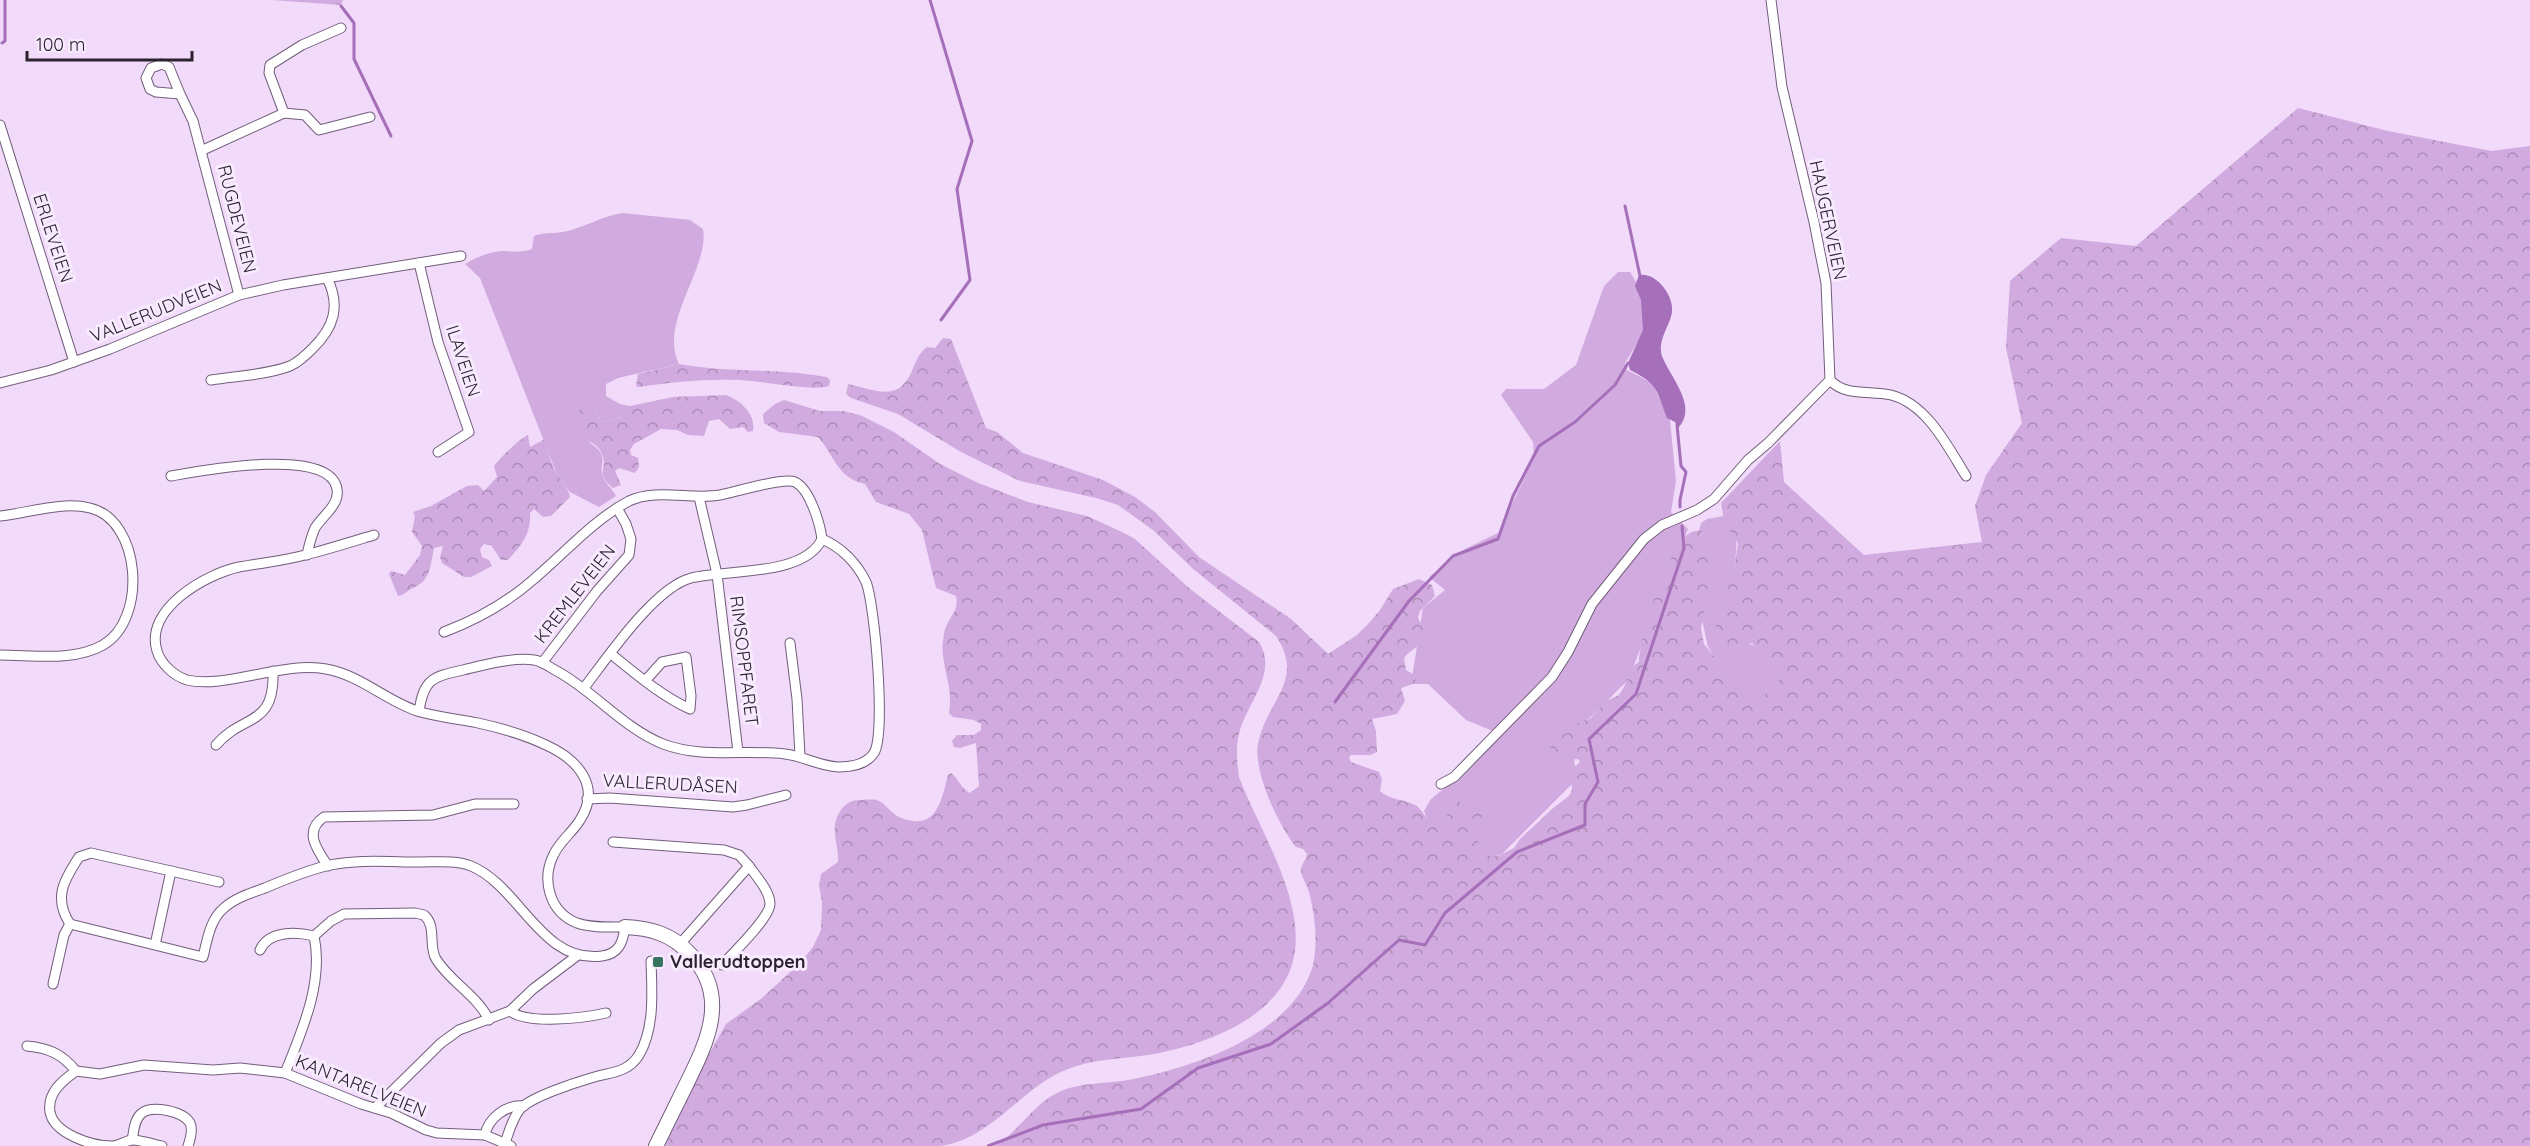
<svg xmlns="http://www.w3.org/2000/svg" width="2530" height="1146" viewBox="0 0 2530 1146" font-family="Quicksand,sans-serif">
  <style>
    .green { fill: #d1abdf }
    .forest { fill: url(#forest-crowns) }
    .water { fill: #a56fb9 }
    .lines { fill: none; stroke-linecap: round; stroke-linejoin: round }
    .stream { stroke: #a56fb9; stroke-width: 3 }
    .street-casing { stroke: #725e7a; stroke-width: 11 }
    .secondary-casing { stroke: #725e7a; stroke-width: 16 }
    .street { stroke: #fff; stroke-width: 9 }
    .secondary { stroke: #fff; stroke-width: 14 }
    .poi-dot { fill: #367461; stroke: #f9ebff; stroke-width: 2 }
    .labels { text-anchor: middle; stroke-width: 6; stroke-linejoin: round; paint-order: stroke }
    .street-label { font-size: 18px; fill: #2b222e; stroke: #f9ebff }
    .poi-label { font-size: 18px; font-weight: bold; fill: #2b222e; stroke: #f9ebff; text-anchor: start }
  </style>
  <defs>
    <pattern id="forest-crowns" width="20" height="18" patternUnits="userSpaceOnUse" patternTransform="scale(1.5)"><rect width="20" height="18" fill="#d1abdf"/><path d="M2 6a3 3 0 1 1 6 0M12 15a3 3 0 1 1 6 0" fill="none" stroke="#aa8bb5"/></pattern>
  </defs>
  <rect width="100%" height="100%" fill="#f1dafa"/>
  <g class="green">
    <path d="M 623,213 L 690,220 L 703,229 C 710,267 658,323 679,364 L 618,378 L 606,384 L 606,396 L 620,404 L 630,406 L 620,418 L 604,422 L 599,419 L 596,408 L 590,443 C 613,458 595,465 605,481 C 608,486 613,489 616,496 L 599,507 L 570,492 L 558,477 L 480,278 L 465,264 C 477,257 488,252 502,251 C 512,251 523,253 532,249 L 534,236 C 543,232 553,234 563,232 C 584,228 601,216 623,213 Z"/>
    <path d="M 1618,272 L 1630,272 L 1641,290 L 1647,327 L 1625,363 L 1627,370 L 1652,383 L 1670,420 L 1676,481 L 1671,512 L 1688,529 L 1628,680 L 1592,716 L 1570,732 L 1577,779 L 1502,854 L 1490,858 L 1430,825 L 1424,811 L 1431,799 L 1458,777 L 1495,732 L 1466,720 L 1428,684 L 1411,684 L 1423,608 L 1445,590 L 1429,577 L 1465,549 L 1498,533 L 1534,458 L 1533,442 L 1501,395 L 1506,389 L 1544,389 L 1576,365 L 1604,286 Z"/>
    <path d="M 1723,516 C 1746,539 1732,555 1734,583 C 1735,602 1743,623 1747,643 L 1782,656 L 1796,667 L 1768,705 L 1746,704 L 1708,647 L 1701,615 L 1698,534 L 1701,523 L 1707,519 Z"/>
  </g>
  <g class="forest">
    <path d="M 272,0 L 343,0 L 341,5 Z"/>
    <path d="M 2298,108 L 2388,131 L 2491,151 L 2530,146 L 2530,1146 L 994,1146 C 1018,1133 1032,1105 1057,1093 C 1078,1082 1105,1084 1128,1080 C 1191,1068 1294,1035 1313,965 C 1318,942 1315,915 1309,892 C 1307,885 1302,878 1301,871 C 1301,864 1306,860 1307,854 L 1303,849 L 1296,847 C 1279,826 1253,772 1258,744 C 1266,701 1306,681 1276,636 L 1192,568 L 1153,530 L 1118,505 L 1096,498 L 1020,481 L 961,452 L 898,414 L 851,398 L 846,394 L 848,384 C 876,390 898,403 912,371 C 916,361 919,353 927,347 L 935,348 L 943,338 L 951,339 L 986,428 L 997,432 L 1023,453 L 1103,480 L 1135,497 L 1155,512 L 1199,557 L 1291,619 L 1328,654 L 1357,635 L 1369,623 L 1380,610 L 1393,589 L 1419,579 L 1432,585 L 1435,596 L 1420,611 L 1418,617 C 1419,622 1423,625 1424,630 C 1427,645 1410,649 1404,658 L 1406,670 L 1416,676 L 1415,683 L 1401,688 L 1405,701 L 1397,714 L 1372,719 L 1376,731 L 1377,752 L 1370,755 L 1351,755 L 1349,757 L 1351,762 L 1379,772 L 1382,779 L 1380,791 C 1390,800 1403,799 1415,805 C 1423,809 1426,823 1436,822 C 1448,821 1450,805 1458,799 L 1463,807 L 1458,816 L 1461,819 L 1468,818 L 1474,809 L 1483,807 C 1485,819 1474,826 1476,836 C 1477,846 1488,846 1490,856 L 1498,856 L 1514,848 L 1520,839 L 1552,809 L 1569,796 L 1572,790 L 1571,770 L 1580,762 L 1578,759 C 1563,761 1551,758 1549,740 L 1557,735 L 1566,734 L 1573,725 L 1591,718 L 1606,701 L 1619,695 L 1624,687 L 1633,666 L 1639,662 C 1640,636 1667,551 1687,535 C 1691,531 1696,531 1701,530 L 1709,548 L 1712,580 L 1701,628 L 1704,644 L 1752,702 L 1757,703 L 1780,679 L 1783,669 L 1777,661 L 1764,656 L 1752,643 L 1734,648 L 1723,646 L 1718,636 L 1715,622 L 1733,575 L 1738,544 L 1734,536 L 1725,527 L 1721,503 L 1780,441 L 1784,482 L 1864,555 L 1982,542 L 1975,506 L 1986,475 L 2022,423 L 2006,348 L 2010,281 L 2061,238 L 2136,246 Z"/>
    <path d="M 679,364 C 728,373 778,368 827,377 L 830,380 L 829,386 C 813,392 758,380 737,380 C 703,379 672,382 639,387 L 636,386 L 638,374 Z"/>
    <path d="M 726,395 C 741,401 756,414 753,431 L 748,432 L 743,427 L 730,429 L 719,419 L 709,421 L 704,436 L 688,435 L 677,430 L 661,429 L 634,444 L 630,450 L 631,455 L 638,458 L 639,467 L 635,473 L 619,468 L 615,471 L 621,485 L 613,488 C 593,471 609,472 602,454 C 594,434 573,449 578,411 L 590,402 L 596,408 L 599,419 L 604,422 L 620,418 L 630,406 L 673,397 Z"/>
    <path d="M 784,400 L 820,411 L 843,411 L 860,415 L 894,432 L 940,464 L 976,482 L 1028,502 L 1087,516 L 1122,532 L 1135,539 L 1189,588 L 1259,642 C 1278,672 1249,701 1240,730 C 1235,746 1237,761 1239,777 C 1259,830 1308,903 1293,961 C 1278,1020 1201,1046 1148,1055 C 1122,1059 1092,1059 1068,1069 C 1021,1087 993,1138 941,1146 C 917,1146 881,1146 855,1146 C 792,1146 728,1146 665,1146 L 705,1061 L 726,1024 L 762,998 L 799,964 L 813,947 L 821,930 L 822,902 L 819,885 L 821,874 L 838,862 C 839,848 832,833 836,820 C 839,810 847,800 858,800 C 864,800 872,799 877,800 C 885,803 891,813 899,817 C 936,833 941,802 948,775 L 951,773 C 959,779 961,789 970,793 L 979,786 L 976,743 L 960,748 L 954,747 L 952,741 L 957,735 L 974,735 L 981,730 L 981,724 L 974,720 L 953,717 L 949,713 C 954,686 940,665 943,641 C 944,637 944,630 946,627 C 951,614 959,611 956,596 L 936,588 L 922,530 L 909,514 L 876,502 L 865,484 C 838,479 834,455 818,437 L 779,432 L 764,423 L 763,414 L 775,404 Z"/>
    <path d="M 528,435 L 530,447 L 545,439 C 548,452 551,464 558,476 C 562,483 569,489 570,497 L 551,516 L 543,517 L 534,509 L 530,513 C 531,534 522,545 508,560 L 501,560 L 491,545 L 484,544 L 480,549 L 482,557 L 489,560 L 492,566 L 471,577 L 464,577 L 442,563 L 440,557 L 443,546 L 434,548 C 430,567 431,581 411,589 C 406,592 404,595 398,596 L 389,574 L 391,571 L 405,575 L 420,555 L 422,546 L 412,532 L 415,516 L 413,512 L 431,506 L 467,486 L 478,485 L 484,491 L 497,477 L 494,466 C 501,457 519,439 528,435 Z"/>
  </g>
  <path class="water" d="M 1639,275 C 1656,272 1674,295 1672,312 C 1670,326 1657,340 1662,356 C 1670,377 1699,407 1678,428 L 1675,422 L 1667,418 C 1656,389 1658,384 1630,370 L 1628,363 L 1643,330 L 1641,300 L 1635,286 Z"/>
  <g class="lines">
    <g class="stream">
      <path d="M 930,0 L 972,141 L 957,189 L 970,280 L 941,320"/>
      <path d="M 341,6 L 354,23 L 354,59 L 391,136"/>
      <path d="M 2,43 L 5,41 L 5,0"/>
      <path d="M 1625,206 L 1640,276"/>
      <path d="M 1677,425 L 1681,466 L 1686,472 L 1680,500 L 1680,507"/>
      <path d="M 1335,702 L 1409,601 L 1453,556 L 1498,539 L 1513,496 L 1539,446 L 1575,422 L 1615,385 L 1628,363 L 1630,363"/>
      <path d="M 988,1146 L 1043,1125 L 1141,1109 L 1198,1068 L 1271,1044 L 1328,1003 L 1399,940 L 1425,945 L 1445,913 L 1517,852 L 1585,825 L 1585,804 L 1598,782 L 1589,739 L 1636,694 L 1684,548 L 1682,526"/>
    </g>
    <g class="street-casing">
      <g id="street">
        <path d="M 1771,0 L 1782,87 L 1814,222 L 1826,283 L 1830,380 C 1845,397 1871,390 1891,395 C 1927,404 1948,447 1966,476"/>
        <path d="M 180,94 L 169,67 L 162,64 L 151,68 L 146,78 L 150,89 L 156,92 L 180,94 L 193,121 L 239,295"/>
        <path d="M 284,113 L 269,73 L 270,65 L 302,45 L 341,28"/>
        <path d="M 0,125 L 74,362"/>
        <path d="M 203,150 L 284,113 L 305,115 L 319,130 L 370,117"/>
        <path d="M 419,263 L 438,342 L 469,432 L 438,452"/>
        <path d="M 211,380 C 236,376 266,375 290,366 C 299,362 306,355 312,349 C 334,328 341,306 327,278"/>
        <path d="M 0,383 L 51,370 L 110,349 L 239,295 L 283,285 L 461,256"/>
        <path d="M 171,476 C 200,471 330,446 337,489 C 340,505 322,516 315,528 C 311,537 309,545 307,555"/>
        <path d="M 699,497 L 717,574 L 738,752"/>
        <path d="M 0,516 C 28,513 62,501 90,508 C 141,520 148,619 103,645 C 73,662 33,655 0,655"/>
        <path d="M 444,632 C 476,620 508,602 534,579 C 566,552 592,521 629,501 C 656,488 691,500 720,495 C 735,492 784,477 795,482 C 810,489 820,524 822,539"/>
        <path d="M 790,643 L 797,699 L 800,756"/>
        <path d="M 611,654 C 636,674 660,695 690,709 L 691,696 L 686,657 L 662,662 L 645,681"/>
        <path d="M 542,663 L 597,591 L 629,555 L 631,539 L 626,524 L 617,508"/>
        <path d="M 584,688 C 607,658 654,588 691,578 C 726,569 804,577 822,539"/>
        <path d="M 419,711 C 424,679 432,677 463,670 C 484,665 512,657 534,660 C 542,661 548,666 555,670 C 593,690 623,728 663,744 C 703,759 744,749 785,754 C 803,756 819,766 838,767 C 851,767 866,765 874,753 C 886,734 875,605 866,582 C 857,563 841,547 822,539"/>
        <path d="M 216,745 C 243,713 275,728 273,671"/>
        <path d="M 1441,784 L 1454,777 L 1552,677 L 1568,652 L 1592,604 L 1644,539 L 1662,525 L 1697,510 L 1714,499 L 1748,460 L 1768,443 L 1830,380"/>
        <path d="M 587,799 L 610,798 L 733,807 L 747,805 L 786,795"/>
        <path d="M 613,842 L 724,850 L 739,855 L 749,866 L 680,944"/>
        <path d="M 328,866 C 317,850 303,831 324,817 L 433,815 L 475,804 L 514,804"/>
        <path d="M 171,871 L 219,882"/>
        <path d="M 314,936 L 331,921 L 344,914 L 415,913 L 424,915 C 437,926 428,946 436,959 C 450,982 477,995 489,1020"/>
        <path d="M 155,945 L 171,871 L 91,853 L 79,857 C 64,880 53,898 70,924 L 203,957 C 207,941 210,919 224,908 C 235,898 251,893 265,888 C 286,879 308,870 330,865 C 359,859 391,862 421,862 C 437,862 456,860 471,866 C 520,886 541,964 602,956 C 619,954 623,942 625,927 C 609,927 592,928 577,923 C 549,912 541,879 554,854 C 560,841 572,833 580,820 C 602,786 577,759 546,745 C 525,735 501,728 478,723 C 458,719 437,717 417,711 C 385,700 360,675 326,669 C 283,661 225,689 187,680 C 174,676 161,664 157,651 C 144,609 206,574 239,567 C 261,563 283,561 305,555 C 329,549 351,542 374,535"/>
        <path d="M 260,950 C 269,930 297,932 314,936 C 324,982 302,1031 285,1073"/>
        <path d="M 722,965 C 732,954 771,917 770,903 C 769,890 756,876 749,866"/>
        <path d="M 53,984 L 64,935 L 70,924"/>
        <path d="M 510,1011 C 528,1025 584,1018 606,1013"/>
        <path d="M 27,1046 C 49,1048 62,1054 76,1071 L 100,1074 L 144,1065 L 213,1070 L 240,1068 L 285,1073 L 361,1104 L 391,1113 L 426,1130 L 437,1133 L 485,1135 L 511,1146"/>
        <path d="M 76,1071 C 62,1081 47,1093 50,1112 C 54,1134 92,1146 112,1146 C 120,1146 127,1139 134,1140 C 143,1141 153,1144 162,1146"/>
        <path d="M 375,1108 L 441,1043 L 459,1030 L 510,1011 L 533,989 L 578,955"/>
        <path d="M 485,1135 C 488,1118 507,1104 524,1106"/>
        <path d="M 132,1140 C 134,1131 134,1119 142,1113 C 152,1105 183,1111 190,1123 C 193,1129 190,1140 188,1146"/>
        <path d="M 505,1143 C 509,1132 512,1119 520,1109 C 531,1097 574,1083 591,1078 C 609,1072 627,1074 639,1055 C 655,1028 652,991 651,961"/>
      </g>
    </g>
    <g class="secondary-casing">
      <path id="secondary" d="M 625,927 C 650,928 672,934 690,954 C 730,995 708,1041 686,1085 C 676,1105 666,1126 656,1146"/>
    </g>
    <use href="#street" class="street"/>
    <use href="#secondary" class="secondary"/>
  </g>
  <rect class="poi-dot" x="652" y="956" width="12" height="12" rx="3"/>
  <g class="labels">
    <g class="street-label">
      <text transform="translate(237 219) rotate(76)" y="6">RUGDEVEIEN</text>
      <text transform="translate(1828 220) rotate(78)" y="6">HAUGERVEIEN</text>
      <text transform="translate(53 238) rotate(72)" y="6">ERLEVEIEN</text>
      <text transform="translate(156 311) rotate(-22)" y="6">VALLERUDVEIEN</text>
      <text transform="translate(463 361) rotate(72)" y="6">ILAVEIEN</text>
      <text transform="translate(575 594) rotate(-52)" y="6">KREMLEVEIEN</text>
      <text transform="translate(744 661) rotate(83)" y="6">RIMSOPPFARET</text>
      <text transform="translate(670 784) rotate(3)" y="6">VALLERUDÅSEN</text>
      <text transform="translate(361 1086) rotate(22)" y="6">KANTARELVEIEN</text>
    </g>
    <g class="poi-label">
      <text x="670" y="968">Vallerudtoppen</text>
    </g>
  </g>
  <path d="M27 51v9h165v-9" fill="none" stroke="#2b222e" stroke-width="3"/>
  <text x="36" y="51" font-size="18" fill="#2b222e" stroke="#f9ebff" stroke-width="4.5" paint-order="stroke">100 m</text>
</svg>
